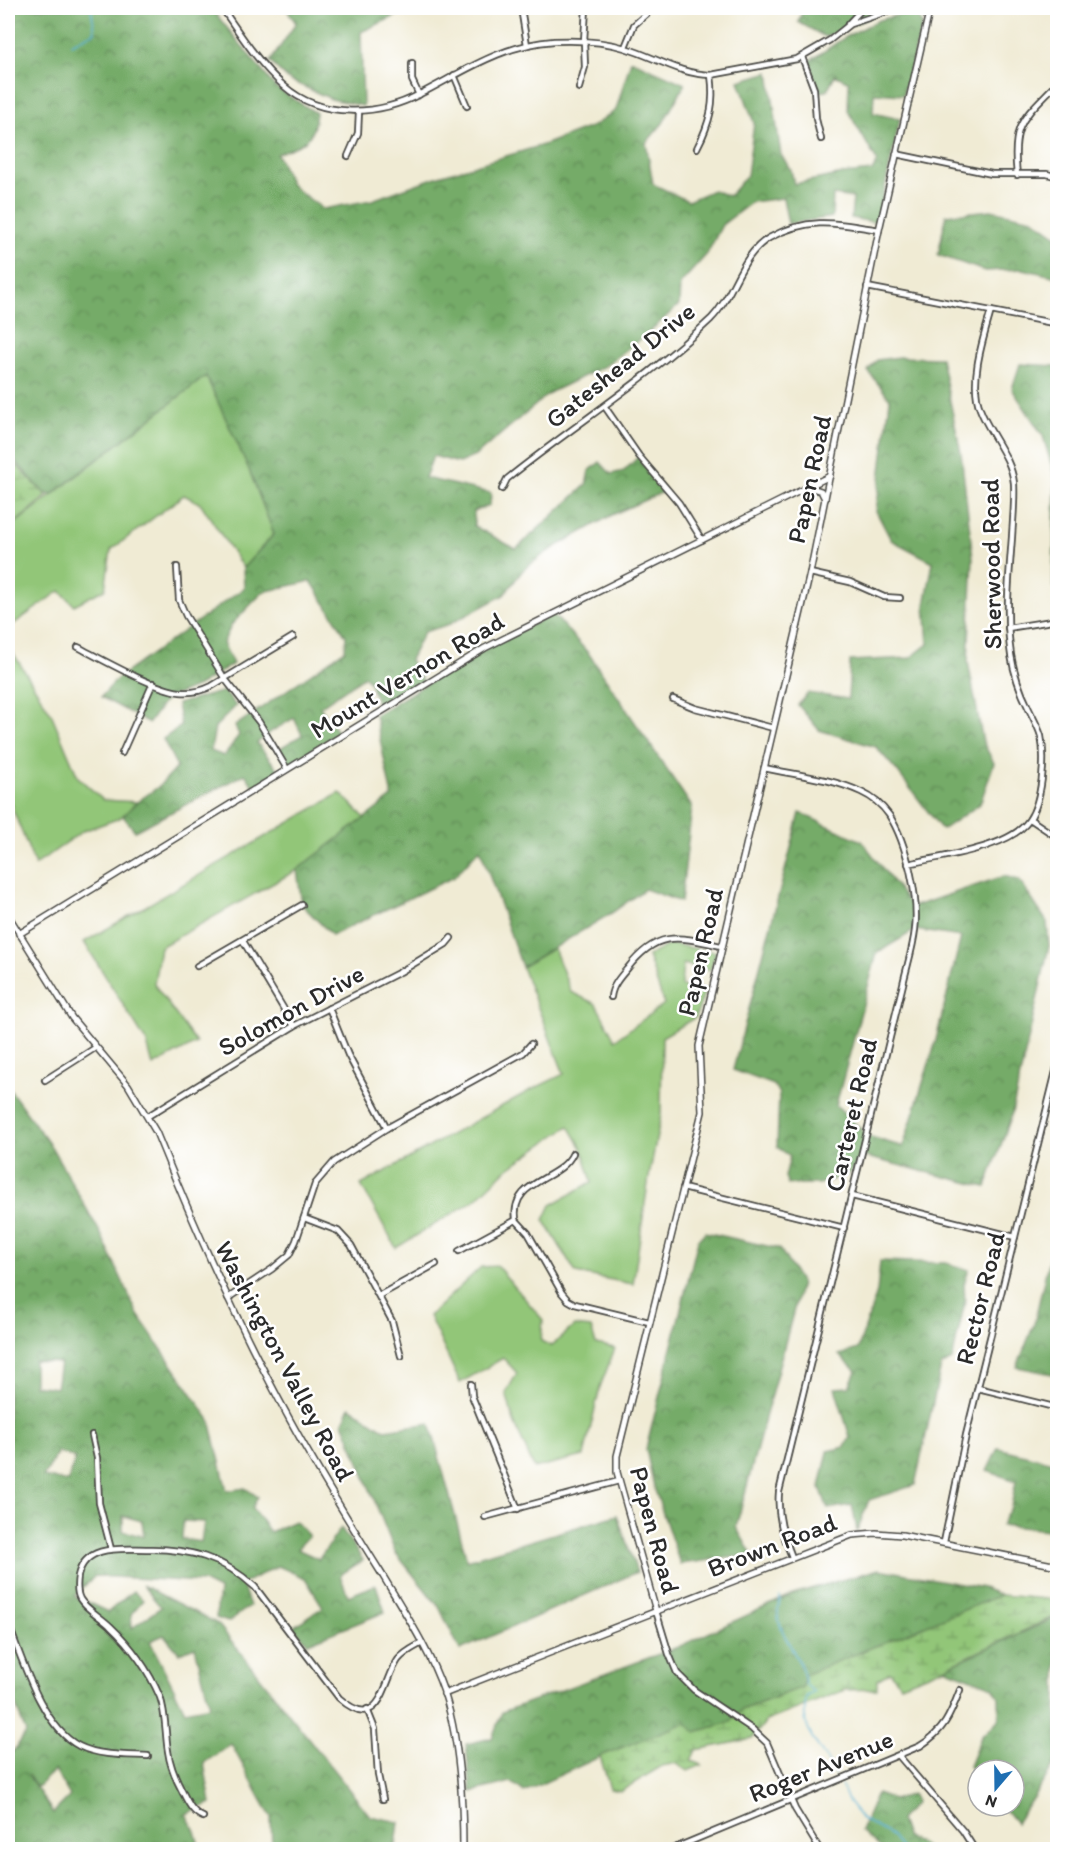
<svg xmlns="http://www.w3.org/2000/svg" width="1065" height="1857" viewBox="0 0 1065 1857" font-family="Itim,sans-serif">
  <style>
    .green { fill: #92c678; stroke: #5e7852; stroke-width: 1.5 }
    .forest { fill: url(#forest-crowns); stroke: #506b4a; stroke-width: 1.5; fill-rule: evenodd }
    .wetland { fill: url(#wetland-marsh); stroke: #5e7852; stroke-width: 1.5 }
    .lines { fill: none; stroke-linecap: round; stroke-linejoin: round }
    .stream { stroke: #52aed0; stroke-width: 1.5 }
    .minor-casing { stroke: #494844; stroke-width: 8 }
    .tertiary-casing { stroke: #494844; stroke-width: 8 }
    .minor { stroke: #fff; stroke-width: 4.5 }
    .tertiary { stroke: #fff; stroke-width: 5 }
    .labels { text-anchor: middle; stroke-width: 5; stroke-linejoin: round; paint-order: stroke }
    .street-label { font-size: 26px; fill: #2b2b2b; stroke: #fff }
  </style>
  <defs>
    <pattern id="forest-crowns" width="20" height="18" patternUnits="userSpaceOnUse" patternTransform="scale(1.5)"><rect width="20" height="18" fill="#75ab68"/><path d="M2 6a3 3 0 1 1 6 0M12 15a3 3 0 1 1 6 0" fill="none" stroke="#608b56"/></pattern>
    <pattern id="wetland-marsh" width="20" height="14" patternUnits="userSpaceOnUse" patternTransform="scale(1.5)"><rect width="20" height="14" fill="#92c678"/><path d="M1 5h8M5 5V1M11 12h8M15 12V8" fill="none" stroke="#77a163"/></pattern>
  </defs>
  <rect width="100%" height="100%" fill="#fff"/>
  <filter id="ink" filterUnits="userSpaceOnUse"><feTurbulence type="fractalNoise" baseFrequency=".0167" numOctaves="2"/><feDisplacementMap in="SourceGraphic" scale="12" xChannelSelector="R" yChannelSelector="G"/><feConvolveMatrix kernelMatrix="1 2 1 2 8 2 1 2 1" color-interpolation-filters="sRGB"/></filter>
  <filter id="wash" filterUnits="userSpaceOnUse"><feTurbulence type="fractalNoise" baseFrequency=".008" numOctaves="4" result="noise"/><feDisplacementMap in="SourceGraphic" scale="24" xChannelSelector="R" yChannelSelector="G"/><feGaussianBlur stdDeviation="1.35" result="paint"/><feColorMatrix in="noise" values="0 0 0 0 0 0 0 0 0 0 0 0 0 0 0 0 0 1.4 0 .05"/><feComposite in="paint" operator="in"/></filter>
  <g filter="url(#wash)">
    <rect width="100%" height="100%" fill="#f0ebd4"/>
    <g class="green">
      <path d="M 206,376 L 248,467 L 274,534 L 243,568 L 201,504 L 184,495 L 111,550 L 105,589 L 74,605 L 60,591 L 8,628 L 8,529 Z"/>
      <path d="M 8,645 L 51,713 L 78,777 L 103,800 L 137,802 L 120,818 L 83,831 L 35,865 L 8,797 Z"/>
      <path d="M 340,793 L 365,818 L 297,870 L 160,947 L 154,984 L 196,1043 L 153,1066 L 147,1043 L 84,942 Z"/>
      <path d="M 670,944 L 716,952 L 710,970 L 683,964 L 681,986 L 705,990 L 696,1017 L 662,1037 L 661,1115 L 649,1177 L 633,1284 L 576,1273 L 544,1220 L 551,1205 L 592,1182 L 582,1148 L 569,1126 L 506,1170 L 475,1200 L 396,1248 L 361,1185 L 527,1092 L 564,1074 L 522,967 L 554,948 L 571,992 L 596,1004 L 615,1040 L 664,1004 L 648,956 Z"/>
      <path d="M 497,1266 L 543,1320 L 541,1341 L 551,1346 L 574,1326 L 591,1328 L 596,1344 L 615,1348 L 600,1387 L 584,1456 L 534,1468 L 514,1422 L 506,1393 L 517,1373 L 503,1358 L 460,1383 L 429,1316 L 481,1267 Z"/>
    </g>
    <g class="forest">
      <path d="M 8,8 L 211,8 L 276,88 L 316,113 C 313,144 303,143 277,154 L 292,186 L 323,209 L 372,200 L 439,176 L 543,145 L 593,126 L 616,110 L 631,60 L 685,84 L 663,123 L 646,143 L 653,184 L 688,201 L 713,190 L 729,196 L 747,175 L 754,123 L 739,81 L 769,72 L 781,155 L 791,170 L 794,184 L 843,174 L 872,171 L 877,161 L 848,111 L 849,82 L 835,75 L 827,91 L 818,92 L 809,61 L 847,36 L 879,20 L 917,10 L 922,26 L 903,95 L 874,93 L 873,113 L 900,119 L 877,223 L 851,218 L 853,198 L 833,195 L 832,217 L 788,224 L 783,198 L 752,202 L 722,225 L 707,254 L 680,284 L 679,305 L 647,334 L 605,366 L 551,392 L 475,456 L 459,463 L 433,456 L 425,478 L 491,493 L 490,505 L 474,511 L 474,526 L 516,549 L 586,485 L 589,471 L 600,462 L 611,474 L 624,471 L 638,457 L 665,491 L 612,515 L 547,552 L 523,570 L 504,595 L 450,624 L 424,632 L 410,660 L 423,682 L 378,705 L 370,683 L 365,676 L 320,707 L 338,733 L 289,764 L 280,748 L 302,735 L 294,718 L 272,731 L 257,743 L 279,771 L 254,787 L 245,774 L 135,831 L 123,816 L 137,802 L 158,787 L 177,767 L 163,739 L 181,726 L 177,704 L 224,691 L 236,706 L 215,727 L 211,751 L 224,756 L 239,735 L 235,726 L 345,650 L 346,636 L 311,581 L 263,592 L 232,624 L 223,643 L 233,664 L 198,686 L 166,699 L 149,723 L 101,697 L 117,679 L 244,588 L 243,568 L 274,534 L 248,467 L 206,376 L 51,495 L 44,493 L 8,453 Z"/>
      <path d="M 286,8 L 413,8 L 361,32 L 363,106 L 331,99 L 289,80 L 270,62 L 296,23 Z"/>
      <path d="M 804,8 L 892,8 L 825,37 L 798,22 Z"/>
      <path d="M 991,210 L 1033,219 L 1057,236 L 1057,277 L 1023,269 L 985,271 L 938,255 L 946,215 Z"/>
      <path d="M 899,357 L 941,358 L 961,453 L 973,558 L 968,662 L 983,742 L 994,763 L 980,804 L 942,830 L 897,771 L 876,747 L 819,730 L 798,705 L 808,693 L 848,699 L 850,661 L 910,658 L 928,644 L 925,605 L 933,562 L 891,540 L 876,511 L 890,399 L 868,371 L 877,360 Z"/>
      <path d="M 1020,364 L 1057,366 L 1057,587 L 1053,587 L 1055,478 L 1043,436 L 1012,389 Z"/>
      <path d="M 553,614 L 589,654 L 692,807 L 681,902 L 645,889 L 613,912 L 522,967 L 480,849 L 454,877 L 332,935 L 302,905 L 297,870 L 392,797 L 375,715 L 485,648 Z"/>
      <path d="M 800,813 L 862,841 L 912,907 L 1004,876 L 1019,880 L 1047,922 L 1049,946 L 1011,1117 L 986,1187 L 862,1156 L 849,1174 L 819,1184 L 788,1184 L 785,1177 L 790,1156 L 777,1147 L 779,1094 L 774,1085 L 733,1070 ZM 915,930 L 961,937 L 935,1044 L 903,1147 L 868,1136 L 836,1105 L 877,953 Z"/>
      <path d="M 8,1087 L 52,1148 L 101,1234 L 138,1315 L 210,1420 L 227,1491 L 245,1488 L 258,1497 L 252,1508 L 270,1532 L 295,1521 L 309,1536 L 297,1549 L 319,1559 L 341,1528 L 363,1560 L 340,1575 L 348,1596 L 376,1585 L 385,1612 L 308,1643 L 293,1627 L 323,1607 L 305,1578 L 278,1566 L 242,1584 L 250,1606 L 228,1622 L 216,1618 L 219,1590 L 203,1582 L 95,1576 L 74,1596 L 108,1612 L 133,1591 L 143,1600 L 131,1614 L 132,1628 L 161,1607 L 142,1585 L 218,1624 L 370,1816 L 399,1822 L 396,1846 L 400,1849 L 272,1849 L 271,1817 L 231,1744 L 204,1763 L 211,1803 L 186,1814 L 195,1831 L 200,1849 L 8,1849 L 8,1744 L 13,1752 L 26,1733 L 14,1700 L 8,1704 ZM 34,1361 L 60,1363 L 56,1388 L 34,1385 ZM 58,1452 L 75,1458 L 68,1482 L 43,1477 ZM 123,1516 L 142,1521 L 144,1537 L 123,1531 ZM 183,1521 L 204,1522 L 201,1542 L 182,1539 ZM 164,1635 L 179,1653 L 195,1647 L 210,1706 L 185,1711 L 150,1641 ZM 55,1770 L 70,1796 L 53,1813 L 28,1775 L 37,1787 Z"/>
      <path d="M 1057,1223 L 1057,1375 L 1017,1367 L 1034,1324 Z"/>
      <path d="M 705,1232 L 780,1249 L 801,1283 L 736,1527 L 752,1555 L 680,1564 L 654,1487 L 646,1449 L 698,1240 Z"/>
      <path d="M 880,1261 L 946,1263 L 969,1270 L 964,1284 L 965,1302 L 952,1360 L 941,1366 L 915,1485 L 869,1500 L 857,1531 L 852,1505 L 828,1509 L 820,1487 L 828,1451 L 845,1447 L 850,1437 L 835,1388 L 849,1387 L 856,1371 L 839,1355 L 858,1349 L 877,1292 Z"/>
      <path d="M 350,1407 L 385,1430 L 430,1423 L 467,1560 L 617,1515 L 637,1572 L 460,1650 L 439,1607 L 395,1552 L 343,1422 Z"/>
      <path d="M 998,1448 L 1057,1463 L 1057,1531 L 1001,1525 L 1011,1507 L 1016,1481 L 987,1471 Z"/>
      <path d="M 879,1569 L 983,1588 L 1001,1595 L 805,1675 L 803,1687 L 742,1710 L 731,1722 L 696,1732 L 608,1753 L 524,1792 L 511,1782 L 471,1792 L 466,1744 L 492,1738 L 502,1712 L 678,1647 L 793,1594 Z"/>
      <path d="M 1057,1617 L 1057,1761 L 1016,1823 L 1002,1806 L 1014,1806 L 1014,1770 L 978,1770 L 978,1777 L 969,1766 L 981,1737 L 999,1719 L 999,1697 L 993,1687 L 944,1668 Z"/>
      <path d="M 877,1793 L 894,1800 L 912,1794 L 916,1802 L 900,1820 L 906,1837 L 922,1844 L 926,1849 L 882,1849 L 861,1831 Z"/>
    </g>
    <g class="wetland">
      <path d="M 15,464 L 47,496 L 8,529 L 8,480 L 9,481 Z"/>
      <path d="M 1001,1595 L 1057,1600 L 1057,1615 L 944,1668 L 901,1685 L 890,1672 L 877,1680 L 877,1689 L 845,1690 L 766,1721 L 752,1739 L 696,1750 L 691,1761 L 702,1765 L 688,1771 L 677,1763 L 662,1766 L 621,1791 L 610,1789 L 600,1756 L 685,1723 L 696,1732 L 731,1722 L 742,1710 L 803,1687 L 804,1675 Z"/>
    </g>
    <g class="lines">
      <g class="stream">
        <path d="M 71,44 L 95,32 L 91,8"/>
        <path d="M 780,1597 C 780,1601 778,1606 778,1611 C 777,1635 805,1660 805,1684 L 814,1692 L 806,1697 C 806,1703 804,1710 805,1716 C 807,1739 827,1754 835,1775"/>
        <path d="M 841,1785 L 850,1804 L 862,1819 L 892,1836 L 902,1850"/>
      </g>
    </g>
  </g>
  <g filter="url(#ink)">
    <g class="lines">
      <g class="minor-casing">
        <g id="minor">
          <path d="M 222,8 C 240,34 259,64 284,86 C 321,119 379,116 420,94 C 465,71 501,45 554,41 C 577,40 603,41 625,48 C 655,57 679,74 711,75 L 797,59 L 830,40 L 850,24 L 898,8"/>
          <path d="M 521,8 L 527,45"/>
          <path d="M 848,24 L 863,8"/>
          <path d="M 625,47 L 634,25 L 653,8"/>
          <path d="M 802,57 L 814,89 L 816,119 L 821,139"/>
          <path d="M 412,63 L 412,80 L 419,95"/>
          <path d="M 454,75 L 467,106"/>
          <path d="M 579,88 L 585,67 L 584,41 L 586,8"/>
          <path d="M 697,148 C 710,123 715,103 711,75"/>
          <path d="M 896,154 L 992,174 L 1047,174 L 1058,177"/>
          <path d="M 348,156 L 358,133 L 359,111"/>
          <path d="M 1017,175 C 1011,122 1024,118 1058,82"/>
          <path d="M 867,287 L 1058,324"/>
          <path d="M 605,407 L 639,456 L 679,503 L 702,540"/>
          <path d="M 502,489 L 507,479 C 574,425 648,379 711,319 C 734,296 740,255 769,238 C 809,216 837,223 879,230"/>
          <path d="M 177,567 L 179,600 L 186,616 L 225,679 L 259,722 L 287,769"/>
          <path d="M 810,573 L 850,582 L 884,597 L 900,598"/>
          <path d="M 1008,628 L 1058,620"/>
          <path d="M 78,647 C 103,660 154,689 180,692 C 191,693 202,691 212,686 L 293,637"/>
          <path d="M 673,699 L 695,708 L 773,728"/>
          <path d="M 122,753 L 153,683"/>
          <path d="M 764,768 C 796,775 831,778 861,792 C 872,797 882,805 889,815 C 907,843 919,898 915,930 C 913,948 907,966 903,984 L 779,1492 C 777,1516 783,1535 792,1557"/>
          <path d="M 1030,819 L 1058,838"/>
          <path d="M 908,864 C 940,856 1010,849 1029,820 C 1042,801 1046,759 1041,736 C 1038,726 1032,716 1028,707 C 1020,691 1014,673 1011,655 C 1005,616 1009,577 1012,537 C 1013,519 1015,501 1014,483 C 1011,456 989,434 980,409 C 969,381 983,339 991,311"/>
          <path d="M 243,941 L 294,1026"/>
          <path d="M 197,966 L 302,905"/>
          <path d="M 611,997 C 612,986 620,977 627,969 C 657,930 677,936 721,946"/>
          <path d="M 329,1008 L 348,1055 L 387,1128"/>
          <path d="M 45,1080 L 95,1048"/>
          <path d="M 148,1116 L 294,1026 L 400,972 L 446,944 L 451,938"/>
          <path d="M 683,1188 L 844,1228"/>
          <path d="M 852,1196 L 1015,1237"/>
          <path d="M 304,1218 L 338,1231 L 351,1245 L 392,1321 L 401,1356"/>
          <path d="M 516,1220 C 510,1179 560,1182 573,1153"/>
          <path d="M 459,1251 L 516,1220 L 528,1233 L 562,1293 L 568,1300 L 575,1304 L 649,1322"/>
          <path d="M 380,1295 L 436,1264"/>
          <path d="M 228,1298 L 272,1269 L 289,1255 L 296,1241 L 315,1184 L 334,1162 L 387,1128 L 523,1053 L 531,1044"/>
          <path d="M 471,1384 L 472,1396 L 518,1509"/>
          <path d="M 978,1388 L 1058,1408"/>
          <path d="M 92,1435 L 97,1458 L 99,1503 L 111,1549"/>
          <path d="M 485,1517 L 619,1481"/>
          <path d="M 944,1542 L 966,1435 L 1058,1063"/>
          <path d="M 656,1611 L 669,1654 L 677,1673 L 694,1690 L 752,1729 L 767,1743 L 795,1809 L 820,1850"/>
          <path d="M 8,1623 C 22,1659 42,1727 79,1746 C 99,1756 126,1755 148,1756"/>
          <path d="M 367,1709 L 375,1729 L 378,1775 L 383,1799"/>
          <path d="M 899,1756 L 963,1831 L 975,1850"/>
          <path d="M 203,1817 C 193,1813 188,1803 183,1793 C 176,1780 170,1766 168,1751 C 165,1733 166,1713 160,1697 C 149,1671 130,1645 110,1626 C 102,1618 85,1608 80,1599 C 76,1592 77,1583 78,1576 C 85,1544 121,1549 146,1549 C 188,1548 224,1558 255,1587 L 339,1698 C 381,1735 383,1682 398,1660 C 404,1652 413,1648 422,1643"/>
          <path d="M 670,1850 L 920,1746 C 944,1731 950,1716 960,1690"/>
        </g>
      </g>
      <g class="tertiary-casing">
        <g id="tertiary">
          <path d="M 809,487 L 821,491 L 825,499"/>
          <path d="M 8,915 L 72,1018 L 128,1085 L 156,1132 C 196,1231 239,1327 290,1420 C 319,1473 351,1525 383,1576 C 405,1613 430,1651 444,1692 C 459,1738 463,1802 463,1850"/>
          <path d="M 19,934 L 485,648 L 830,476"/>
          <path d="M 656,1611 L 617,1472 L 617,1456 L 702,1112 L 699,1046 L 810,573 L 879,230 L 930,8"/>
          <path d="M 444,1694 L 852,1535 L 876,1533 L 902,1535 L 1058,1566"/>
        </g>
      </g>
      <use href="#minor" class="minor"/>
      <use href="#tertiary" class="tertiary"/>
    </g>
  </g>
  <g class="labels">
    <g class="street-label">
      <text transform="translate(620 365) rotate(-39)" y="9">Gateshead Drive</text>
      <text transform="translate(809 479) rotate(-78)" y="9">Papen Road</text>
      <text transform="translate(991 564) rotate(-91)" y="9">Sherwood Road</text>
      <text transform="translate(407 675) rotate(-31)" y="9">Mount Vernon Road</text>
      <text transform="translate(700 952) rotate(-77)" y="9">Papen Road</text>
      <text transform="translate(291 1010) rotate(-29)" y="9">Solomon Drive</text>
      <text transform="translate(851 1115) rotate(-77)" y="9">Carteret Road</text>
      <text transform="translate(980 1298) rotate(-76)" y="9">Rector Road</text>
      <text transform="translate(285 1361) rotate(62)" y="9">Washington Valley Road</text>
      <text transform="translate(655 1530) rotate(75)" y="9">Papen Road</text>
      <text transform="translate(772 1545) rotate(-21)" y="9">Brown Road</text>
      <text transform="translate(821 1766) rotate(-22)" y="9">Roger Avenue</text>
    </g>
  </g>
  <rect width="1065" height="1857" fill="none" stroke="#fff" stroke-width="30"/>
  <g transform="translate(996 1788) rotate(200)"><circle r="28" fill="#ffffff" stroke="#aaaaaa" stroke-width="1.5"/>
  <path d="M0-4.5L10 22L0 15L-10 22Z" fill="#1f6fb2"/>
  <text y="-9" font-size="16" font-weight="bold" text-anchor="middle" fill="#2b2b2b">N</text>
  </g>
</svg>
